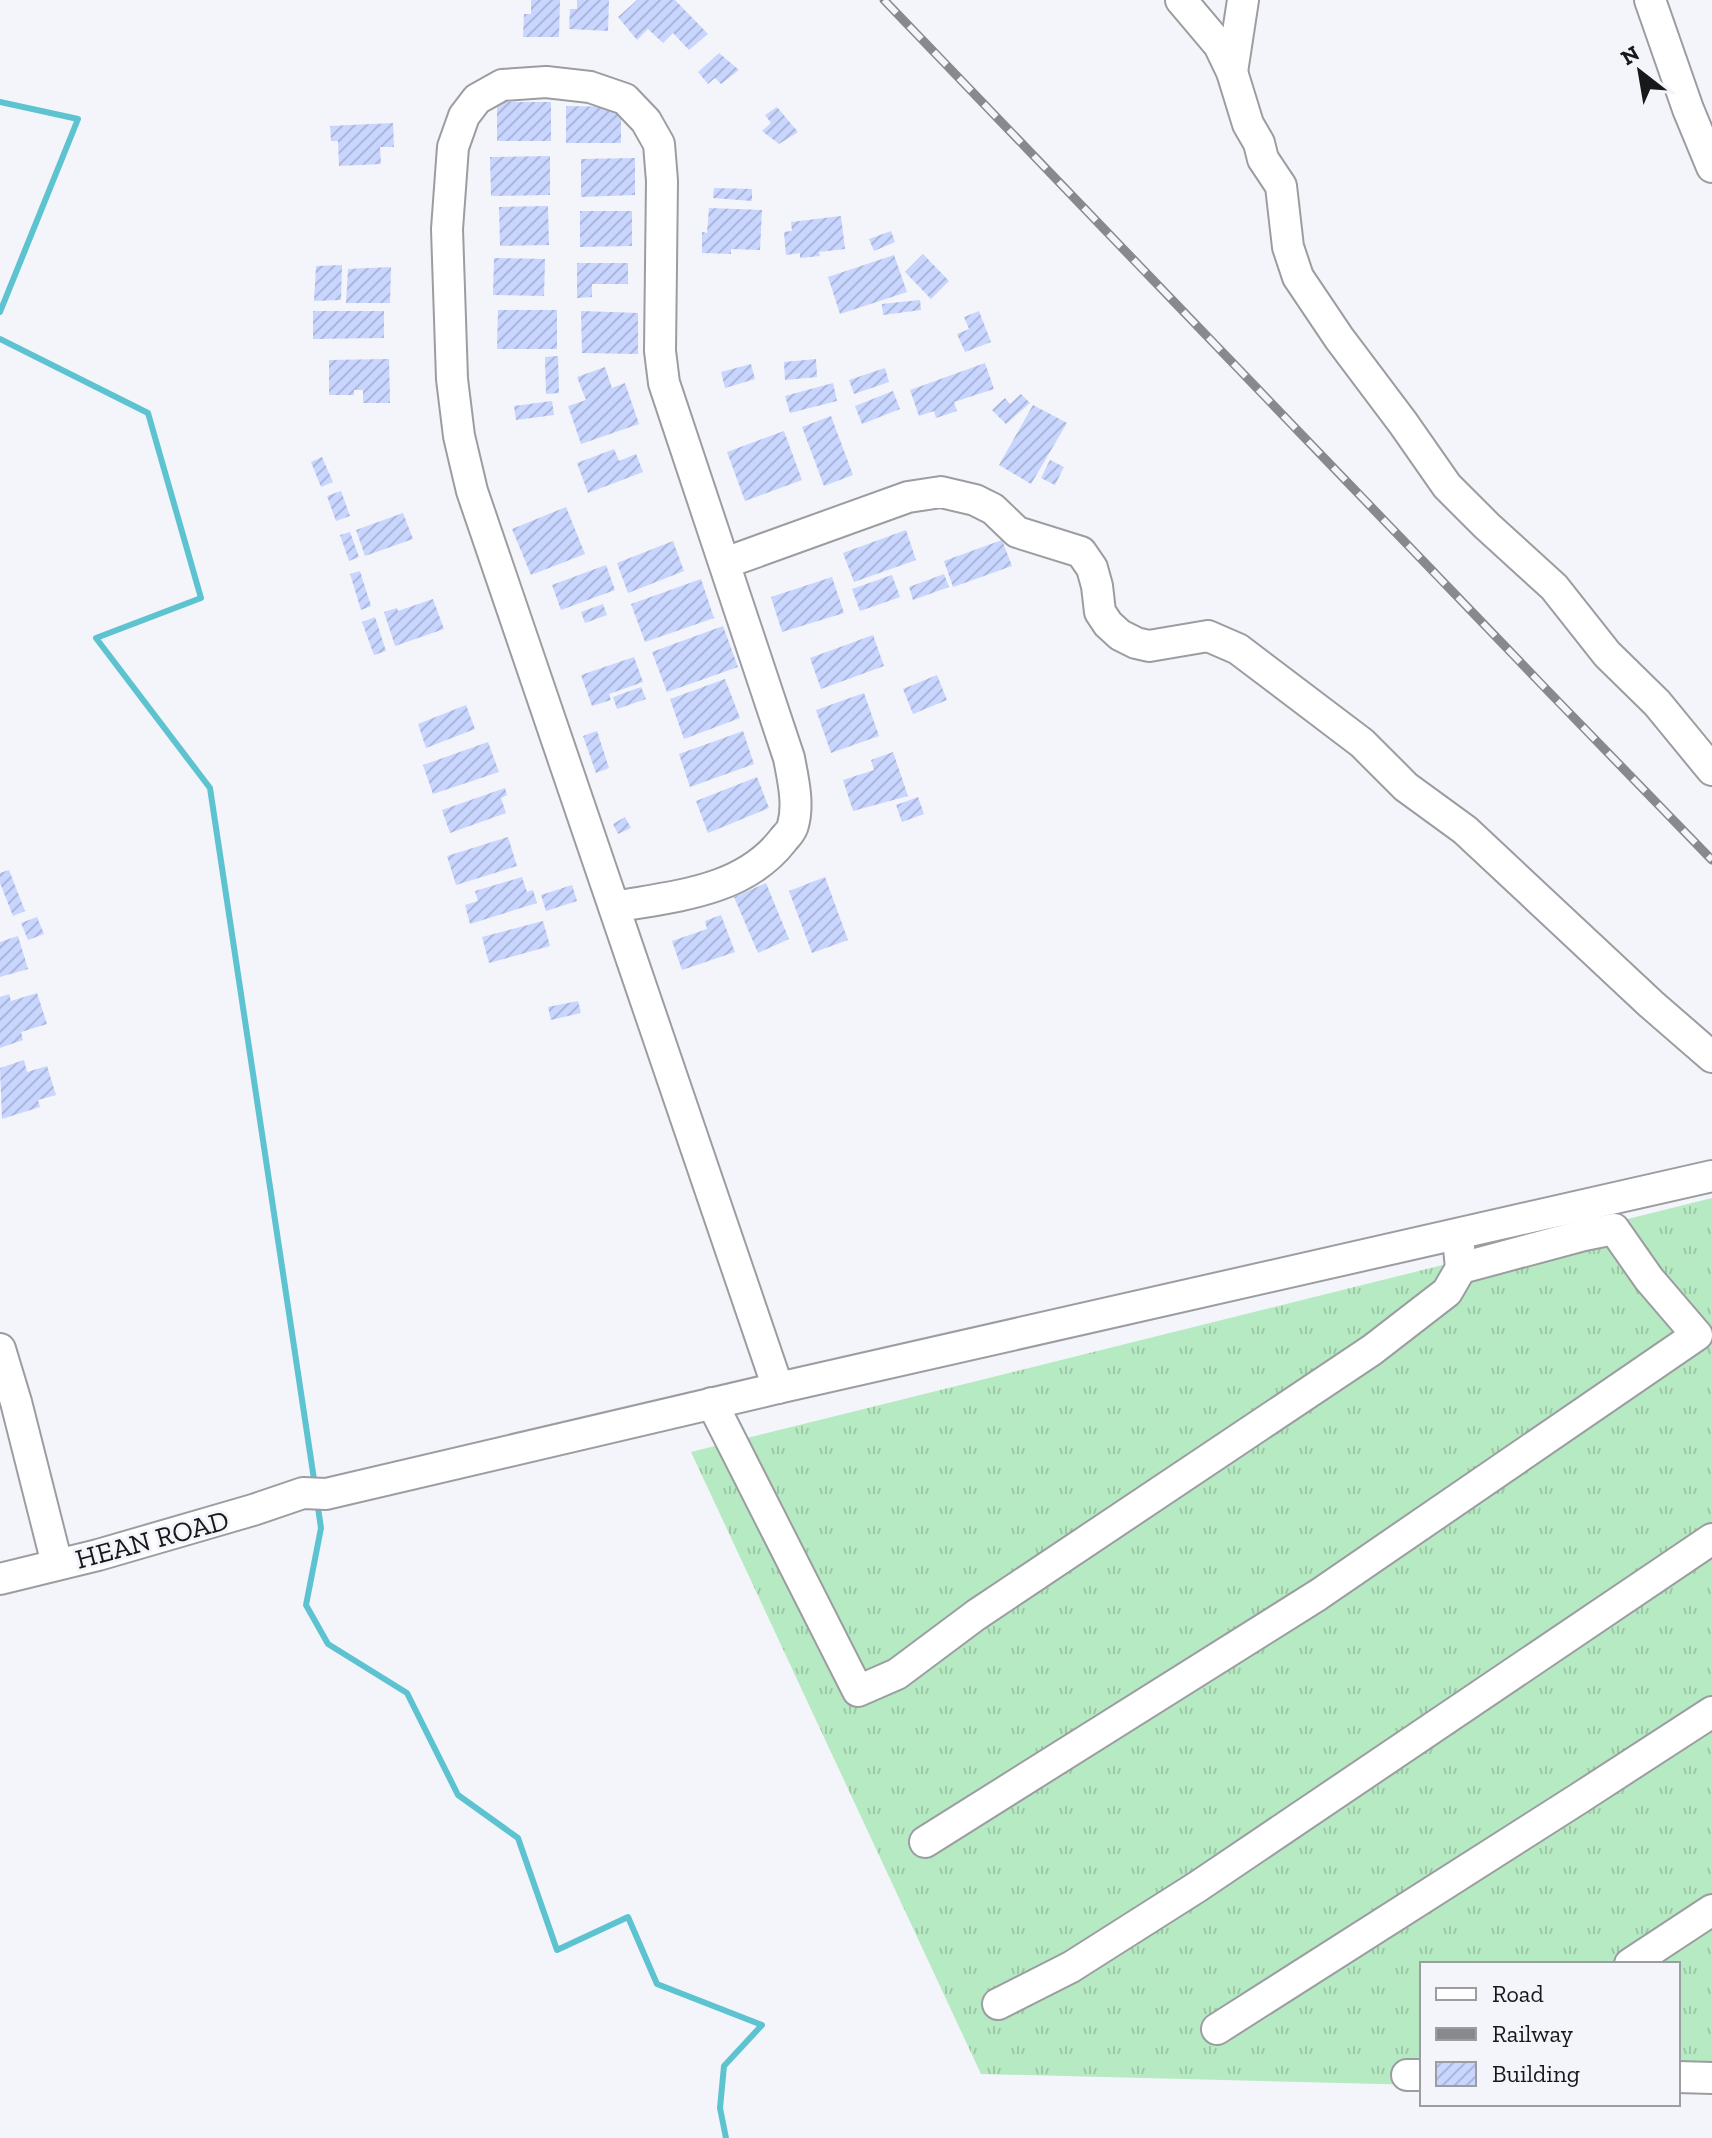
<svg xmlns="http://www.w3.org/2000/svg" width="1712" height="2138" viewBox="0 0 1712 2138" font-family="'Zilla Slab',serif">
  <style>
    .grass { fill: url(#grass-tufts) }
    .lines { fill: none; stroke-linecap: round; stroke-linejoin: round }
    .stream { stroke: #5dc3d0; stroke-width: 6 }
    .building { fill: url(#building-hatch) }
    .minor-casing { stroke: #9b9da1; stroke-width: 34 }
    .minor { stroke: #fff; stroke-width: 30 }
    .rail-casing { stroke: #88898d; stroke-width: 9 }
    .rail { stroke: #f3f5fa; stroke-width: 6; stroke-dasharray: 18; stroke-linecap: butt }
    .labels { text-anchor: middle; stroke-width: 6; stroke-linejoin: round; paint-order: stroke }
    .street-label { font-size: 28px; fill: #18181a; stroke: #f3f5fa }
  </style>
  <defs>
    <pattern id="grass-tufts" width="24" height="20" patternUnits="userSpaceOnUse" patternTransform="scale(2)"><rect width="24" height="20" fill="#b6eac2"/><path d="M3 7l-1-3M5 7V3M7 7l1-3M15 17l-1-3M17 17v-4M19 17l1-3" fill="none" stroke="#9cc8a6"/></pattern>
    <pattern id="building-hatch" width="6" height="6" patternUnits="userSpaceOnUse" patternTransform="scale(2)"><rect width="6" height="6" fill="#c8d5fe"/><path d="M-1 1l2-2M0 6l6-6M5 7l2-2" fill="none" stroke="#abb6d9"/></pattern>
  </defs>
  <rect width="100%" height="100%" fill="#f3f5fa"/>
  <path class="grass" d="M 1712,1198 L 1712,2092 L 1678,2091 L 1678,1964 L 1422,1964 L 1422,2085 L 981,2074 L 691,1452 Z"/>
  <g class="lines">
    <g class="stream">
      <path d="M 0,102 L 78,119 L 0,312"/>
      <path d="M 0,339 L 148,413 L 201,598 L 96,638 L 210,788 L 315,1486"/>
      <path d="M 317,1501 L 321,1528 L 306,1605 L 328,1644 L 407,1693 L 458,1795 L 518,1838 L 557,1950 L 628,1917 L 657,1984 L 762,2025 L 724,2066 L 720,2108 L 726,2138"/>
    </g>
  </g>
  <g class="building">
    <path d="M 531,0 L 560,0 L 559,37 L 523,37 L 524,14 L 531,14 Z"/>
    <path d="M 577,0 L 609,0 L 608,31 L 569,29 L 570,9 L 577,9 Z"/>
    <path d="M 637,0 L 675,0 L 708,34 L 689,50 L 673,33 L 663,43 L 648,29 L 637,40 L 618,17 Z"/>
    <path d="M 719,53 L 739,70 L 721,84 L 715,78 L 708,84 L 698,72 Z"/>
    <rect x="497" y="102" width="54" height="39"/>
    <path d="M 566,106 L 621,107 L 621,143 L 566,143 Z"/>
    <path d="M 777,107 L 798,132 L 779,144 L 762,131 L 771,123 L 765,115 Z"/>
    <path d="M 393,123 L 394,147 L 380,147 L 381,164 L 339,166 L 338,141 L 331,141 L 330,126 Z"/>
    <path d="M 550,156 L 550,195 L 491,196 L 490,157 Z"/>
    <path d="M 635,158 L 635,195 L 581,197 L 581,159 Z"/>
    <path d="M 714,188 L 752,189 L 752,201 L 713,198 Z"/>
    <path d="M 548,206 L 549,245 L 500,246 L 499,207 Z"/>
    <path d="M 709,208 L 762,210 L 760,250 L 731,249 L 731,254 L 702,253 L 702,232 L 707,233 Z"/>
    <path d="M 580,211 L 632,211 L 632,246 L 580,247 Z"/>
    <path d="M 841,216 L 845,249 L 819,252 L 820,256 L 800,258 L 800,253 L 786,255 L 784,232 L 792,231 L 791,222 Z"/>
    <path d="M 891,231 L 895,242 L 874,251 L 869,239 Z"/>
    <path d="M 923,254 L 949,281 L 931,299 L 905,272 Z"/>
    <path d="M 894,255 L 907,292 L 840,314 L 828,277 Z"/>
    <path d="M 494,258 L 545,259 L 544,296 L 493,295 Z"/>
    <path d="M 577,263 L 628,263 L 628,284 L 592,284 L 592,297 L 577,298 Z"/>
    <path d="M 342,265 L 341,300 L 314,301 L 316,266 Z"/>
    <path d="M 391,267 L 390,303 L 346,303 L 348,269 Z"/>
    <path d="M 920,300 L 921,310 L 883,315 L 882,304 Z"/>
    <path d="M 498,310 L 557,310 L 557,349 L 497,349 Z"/>
    <path d="M 313,311 L 384,311 L 384,338 L 313,339 Z"/>
    <path d="M 581,311 L 638,313 L 638,354 L 582,353 Z"/>
    <path d="M 979,311 L 991,342 L 965,352 L 957,334 L 969,329 L 964,317 Z"/>
    <path d="M 558,356 L 559,393 L 546,394 L 545,357 Z"/>
    <path d="M 389,359 L 390,403 L 363,403 L 363,390 L 354,390 L 354,395 L 329,395 L 329,360 Z"/>
    <path d="M 816,359 L 817,377 L 785,380 L 784,362 Z"/>
    <path d="M 985,363 L 994,389 L 954,402 L 957,411 L 936,418 L 934,411 L 919,416 L 910,390 Z"/>
    <path d="M 751,364 L 755,379 L 725,388 L 721,372 Z"/>
    <path d="M 605,367 L 612,388 L 625,383 L 639,424 L 581,444 L 568,406 L 586,400 L 577,377 Z"/>
    <path d="M 885,368 L 889,382 L 854,394 L 849,380 Z"/>
    <path d="M 833,383 L 837,401 L 790,413 L 785,396 Z"/>
    <path d="M 893,391 L 900,409 L 862,424 L 855,406 Z"/>
    <path d="M 1021,394 L 1030,403 L 1006,424 L 992,410 L 1005,398 L 1010,404 Z"/>
    <path d="M 552,401 L 554,415 L 516,420 L 514,406 Z"/>
    <path d="M 1033,405 L 1067,423 L 1031,484 L 999,465 Z"/>
    <path d="M 831,416 L 853,475 L 824,486 L 802,427 Z"/>
    <path d="M 784,431 L 802,480 L 745,501 L 727,452 Z"/>
    <path d="M 614,449 L 619,461 L 636,454 L 643,472 L 588,493 L 577,463 Z"/>
    <path d="M 322,457 L 333,482 L 321,487 L 311,462 Z"/>
    <path d="M 1050,460 L 1064,467 L 1055,485 L 1041,478 Z"/>
    <path d="M 341,491 L 350,516 L 336,521 L 327,496 Z"/>
    <path d="M 566,507 L 585,554 L 531,575 L 512,529 Z"/>
    <path d="M 403,513 L 413,539 L 365,556 L 356,530 Z"/>
    <path d="M 906,530 L 916,560 L 854,582 L 843,553 Z"/>
    <path d="M 350,532 L 359,557 L 349,561 L 340,535 Z"/>
    <path d="M 1002,540 L 1012,566 L 953,587 L 944,561 Z"/>
    <path d="M 673,541 L 684,571 L 628,593 L 617,563 Z"/>
    <path d="M 606,565 L 615,590 L 561,610 L 552,585 Z"/>
    <path d="M 360,571 L 371,606 L 361,610 L 350,574 Z"/>
    <path d="M 944,574 L 949,587 L 913,600 L 909,587 Z"/>
    <path d="M 892,575 L 900,597 L 860,611 L 852,589 Z"/>
    <path d="M 832,577 L 844,613 L 782,632 L 771,597 Z"/>
    <path d="M 701,579 L 714,618 L 645,642 L 631,604 Z"/>
    <path d="M 433,599 L 444,629 L 395,646 L 384,612 L 397,608 L 398,611 Z"/>
    <path d="M 603,604 L 607,615 L 585,623 L 581,612 Z"/>
    <path d="M 375,617 L 386,651 L 374,655 L 362,622 Z"/>
    <path d="M 723,626 L 738,667 L 667,692 L 652,652 Z"/>
    <path d="M 873,635 L 884,666 L 821,689 L 810,658 Z"/>
    <path d="M 634,657 L 643,682 L 609,694 L 611,700 L 592,706 L 581,675 Z"/>
    <path d="M 937,675 L 947,700 L 913,714 L 903,689 Z"/>
    <path d="M 725,679 L 740,718 L 684,739 L 670,699 Z"/>
    <path d="M 641,687 L 646,699 L 617,709 L 613,697 Z"/>
    <path d="M 864,693 L 879,736 L 831,753 L 816,710 Z"/>
    <path d="M 466,705 L 475,729 L 426,748 L 418,724 Z"/>
    <path d="M 597,731 L 609,768 L 596,773 L 583,736 Z"/>
    <path d="M 743,731 L 754,764 L 690,787 L 679,754 Z"/>
    <path d="M 488,742 L 499,772 L 433,794 L 423,765 Z"/>
    <path d="M 893,752 L 908,796 L 853,811 L 843,780 L 874,770 L 871,760 Z"/>
    <path d="M 757,777 L 769,808 L 708,833 L 696,801 Z"/>
    <path d="M 505,788 L 507,795 L 501,798 L 506,813 L 450,833 L 442,810 Z"/>
    <path d="M 918,797 L 924,814 L 902,822 L 896,805 Z"/>
    <path d="M 625,817 L 631,828 L 618,834 L 613,824 Z"/>
    <path d="M 508,837 L 517,866 L 456,885 L 447,856 Z"/>
    <path d="M 9,870 L 25,911 L 13,916 L 0,883 L 0,873 Z"/>
    <path d="M 522,877 L 527,892 L 533,890 L 537,903 L 470,924 L 465,905 L 478,901 L 475,891 Z"/>
    <path d="M 825,877 L 848,940 L 812,953 L 789,891 Z"/>
    <path d="M 766,883 L 789,939 L 758,953 L 734,897 Z"/>
    <path d="M 572,885 L 577,901 L 546,911 L 541,895 Z"/>
    <path d="M 721,915 L 735,952 L 682,970 L 672,941 L 707,929 L 705,921 Z"/>
    <path d="M 37,917 L 44,934 L 28,940 L 21,923 Z"/>
    <path d="M 543,921 L 550,946 L 489,963 L 482,937 Z"/>
    <path d="M 18,936 L 28,969 L 0,977 L 0,942 Z"/>
    <path d="M 37,993 L 47,1024 L 21,1032 L 23,1040 L 0,1048 L 0,997 L 9,994 L 11,1001 Z"/>
    <path d="M 578,1001 L 581,1013 L 551,1020 L 548,1007 Z"/>
    <path d="M 24,1060 L 27,1072 L 47,1066 L 56,1095 L 38,1100 L 40,1107 L 2,1119 L 0,1068 Z"/>
  </g>
  <g class="lines">
    <g class="minor-casing">
      <g id="minor">
        <path d="M 1181,0 L 1219,45 L 1232,72 L 1248,124 L 1259,143 L 1263,159 L 1281,186 L 1288,247 L 1298,277 L 1339,338 L 1403,423 L 1447,486 L 1487,526 L 1554,587 L 1607,654 L 1657,703 L 1712,770"/>
        <path d="M 1650,0 L 1688,109 L 1712,167"/>
        <path d="M 1232,72 L 1243,0"/>
        <path d="M 725,563 L 908,497 L 941,492 L 975,500 L 993,509 L 1017,532 L 1081,552 L 1092,568 L 1097,586 L 1100,612 L 1108,624 L 1120,635 L 1136,643 L 1149,646 L 1208,636 L 1238,649 L 1362,743 L 1406,787 L 1465,830 L 1651,1004 L 1712,1057"/>
        <path d="M 614,907 C 674,896 743,892 783,840 C 786,836 792,831 793,825 C 799,804 793,779 789,758 L 664,383 L 660,351 L 662,181 L 659,144 L 646,121 L 625,99 L 590,87 L 546,82 L 502,85 L 477,99 L 464,116 L 453,147 L 447,229 L 452,379 L 459,436 L 472,491 L 778,1388"/>
        <path d="M 0,1349 L 16,1402 L 57,1564"/>
        <path d="M 712,1403 L 858,1691 L 897,1674 L 976,1615 L 1372,1350 L 1447,1292 L 1461,1268 L 1459,1248"/>
        <path d="M 0,1579 L 98,1555 L 253,1510 L 303,1493 L 326,1494 L 778,1388 L 1712,1176"/>
        <path d="M 925,1842 L 1318,1595 L 1697,1335 L 1649,1279 L 1614,1229 L 1584,1235 L 1461,1268"/>
        <path d="M 1630,1964 L 1712,1910"/>
        <path d="M 998,2004 L 1071,1967 L 1197,1887 L 1712,1539"/>
        <path d="M 1217,2029 L 1578,1799 L 1712,1712"/>
        <path d="M 1407,2075 L 1422,2075"/>
        <path d="M 1678,2077 L 1712,2078"/>
      </g>
    </g>
    <use href="#minor" class="minor"/>
    <g class="rail-casing">
      <path id="rail" d="M 884,0 L 1548,691 L 1712,860"/>
    </g>
    <use href="#rail" class="rail"/>
  </g>
  <g class="labels">
    <g class="street-label">
      <text transform="translate(152 1539) rotate(-15)" y="10">HEAN ROAD</text>
    </g>
  </g>
  <rect x="1420" y="1962" width="260" height="144" fill="#f3f5fa" stroke="#9b9da0" stroke-width="2"/>
  <rect x="1436" y="1988" width="40" height="12" fill="#ffffff" stroke="#9b9da0" stroke-width="2"/>
  <text x="1492" y="2002" font-size="24" fill="#18181a">Road</text>
  <rect x="1436" y="2028" width="40" height="12" fill="#88898d" stroke="#9b9da0" stroke-width="2"/>
  <text x="1492" y="2042" font-size="24" fill="#18181a">Railway</text>
  <rect x="1436" y="2062" width="40" height="24" fill="url(#building-hatch)" stroke="#9b9da0" stroke-width="2"/>
  <text x="1492" y="2082" font-size="24" fill="#18181a">Building</text>
  <g transform="translate(1640 72) rotate(329)" stroke="#f3f5fa" stroke-width="6" paint-order="stroke">
  <path d="M0-6L14 30L0 20L-14 30Z" fill="#18181a"/>
  <text y="-12" font-size="22" font-weight="bold" text-anchor="middle" fill="#18181a">N</text>
  </g>
</svg>
